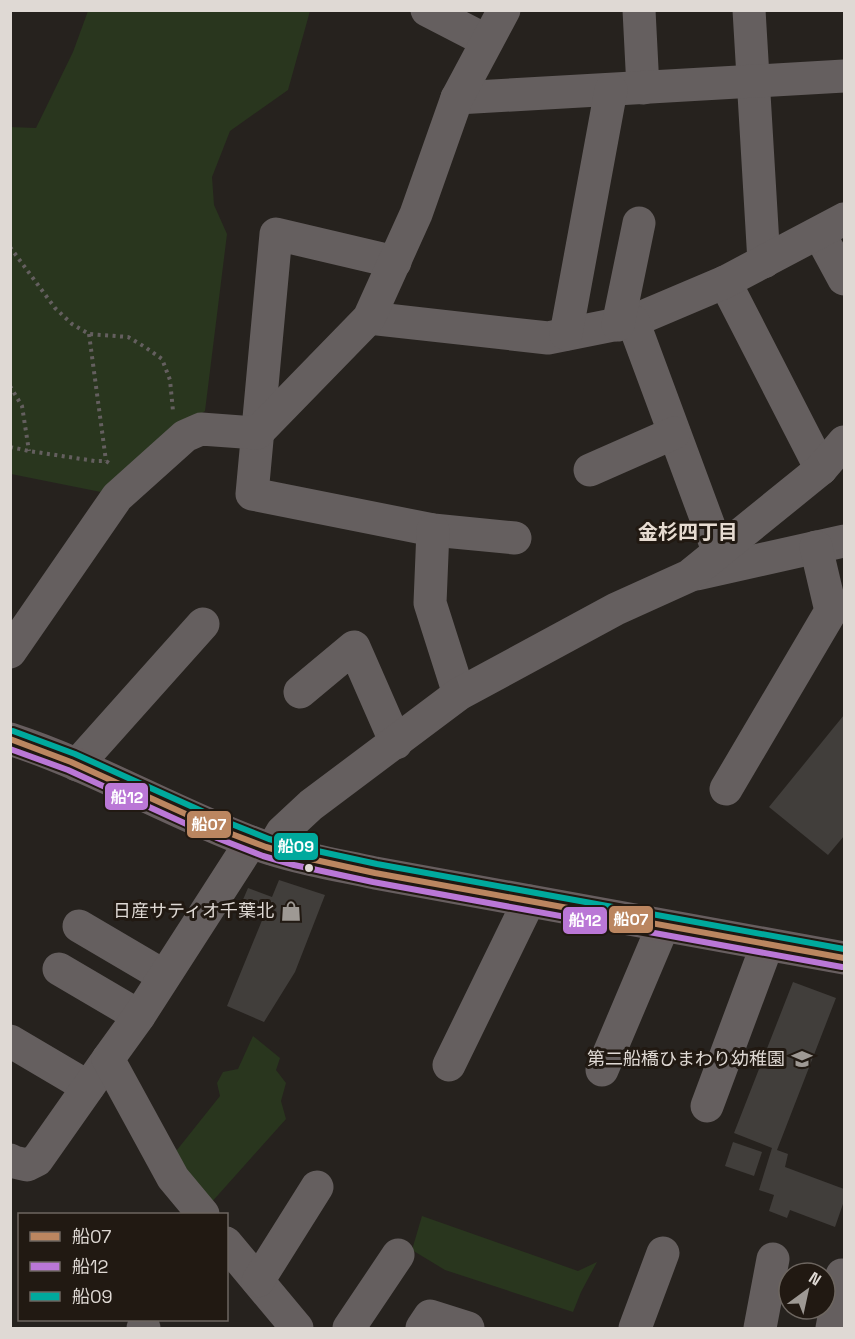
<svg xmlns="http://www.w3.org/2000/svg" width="855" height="1339" viewBox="0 0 855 1339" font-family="'Space Grotesk','Noto Sans JP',sans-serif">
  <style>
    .green { fill: #29361e }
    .building { fill: #413e3b }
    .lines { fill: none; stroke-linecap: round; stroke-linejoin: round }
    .path { stroke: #645f5f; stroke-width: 4; stroke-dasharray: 3 4.5; stroke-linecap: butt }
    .minor { stroke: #655f5f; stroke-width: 33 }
    .major { stroke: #675e5f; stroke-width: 33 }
    .bus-1-casing { stroke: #211912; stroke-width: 10 }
    .bus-2-casing { stroke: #211912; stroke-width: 10 }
    .bus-3-casing { stroke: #211912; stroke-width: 10 }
    .bus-1 { stroke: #bb8660; stroke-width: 6 }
    .bus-2 { stroke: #ba77d6; stroke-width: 6 }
    .bus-3 { stroke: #00a99d; stroke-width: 6 }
    .bus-dot { fill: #dfd9d4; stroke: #211912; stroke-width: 2 }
    .labels { text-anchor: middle; stroke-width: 6; stroke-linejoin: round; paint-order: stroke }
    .poi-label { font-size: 18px; fill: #dfd9d4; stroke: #211912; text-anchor: end }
    .neighbourhood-label { font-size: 20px; font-weight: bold; fill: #e6dbd1; stroke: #211912 }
    .line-badge { stroke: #211912; stroke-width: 2 }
    .badge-label { font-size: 16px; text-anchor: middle; font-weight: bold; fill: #fff }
  </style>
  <rect width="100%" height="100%" fill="#26221e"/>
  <g class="green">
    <path d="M 88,11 L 310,11 L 288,90 L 230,131 L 212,177 L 214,205 L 227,234 L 205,411 L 177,429 L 111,494 L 11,474 L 10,127 L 36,128 L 73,52 Z"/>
    <path d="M 253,1036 L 280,1058 L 276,1070 L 286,1083 L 281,1101 L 286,1119 L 210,1204 L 173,1155 L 220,1096 L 217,1083 L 223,1072 L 238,1069 Z"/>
    <path d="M 422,1216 L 578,1271 L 597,1262 L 581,1292 L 573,1312 L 445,1270 L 412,1250 Z"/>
  </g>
  <g class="building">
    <path d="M 844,715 L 844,836 L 828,855 L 769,807 Z"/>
    <path d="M 279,880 L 325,895 L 295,972 L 264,1022 L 227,1006 L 263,918 L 239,909 L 248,888 L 272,897 Z"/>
    <path d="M 793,982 L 836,998 L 777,1150 L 788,1154 L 785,1167 L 844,1189 L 844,1201 L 835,1227 L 790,1210 L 787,1218 L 769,1211 L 774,1195 L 759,1190 L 772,1148 L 734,1133 Z"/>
    <path d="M 733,1142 L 762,1152 L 754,1176 L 725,1166 Z"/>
  </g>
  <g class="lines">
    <g class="path">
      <path d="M 10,247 L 55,308 L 72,324 L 89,334 L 128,337 L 145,347 L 162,359 L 170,380 L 173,411"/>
      <path d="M 89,334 L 106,461"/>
      <path d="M 10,386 L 22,406 L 29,451"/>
      <path d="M 10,447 L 29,451 L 95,461 L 106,461 L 112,465"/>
    </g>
    <g class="minor">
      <path d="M 427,10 L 487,41"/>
      <path d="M 639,10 L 643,88"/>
      <path d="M 749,10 L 764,262"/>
      <path d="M 457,98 L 844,76"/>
      <path d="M 819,233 L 844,279"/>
      <path d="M 395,262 L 276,234 L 252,494 L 433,530 L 515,538"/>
      <path d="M 725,282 L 821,469"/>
      <path d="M 369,318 L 548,338 L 633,321 L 725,282 L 844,219"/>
      <path d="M 633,321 L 719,553"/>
      <path d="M 618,325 L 639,223"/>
      <path d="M 566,334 L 611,90"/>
      <path d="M 590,470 L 674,433"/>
      <path d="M 433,530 L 430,603 L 459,694"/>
      <path d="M 697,574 L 844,541"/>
      <path d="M 10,652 L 117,497 L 185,436 L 201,429 L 257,433 L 369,318 L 416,214 L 457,98 L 504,10"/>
      <path d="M 300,692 L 354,647 L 396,743"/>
      <path d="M 77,765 L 203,624"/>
      <path d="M 726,789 L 831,611 L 816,547"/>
      <path d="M 272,849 L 282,832 L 311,805 L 459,694 L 616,609 L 689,576 L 821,469 L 844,442"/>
      <path d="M 79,926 L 164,976"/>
      <path d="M 59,969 L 139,1016"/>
      <path d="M 10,1041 L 88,1087"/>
      <path d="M 449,1065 L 529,901"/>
      <path d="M 602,1070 L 663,926"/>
      <path d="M 707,1106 L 767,945"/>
      <path d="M 10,1160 L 14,1162 L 27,1165 L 37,1160 L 108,1059"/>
      <path d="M 203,1214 L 173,1178 L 108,1059 L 139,1016 L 251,842"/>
      <path d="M 226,1243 L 297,1328"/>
      <path d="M 258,1281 L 317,1187"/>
      <path d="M 143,1328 L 144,1328"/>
      <path d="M 349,1328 L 398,1255"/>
      <path d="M 422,1328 L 430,1316 L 468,1328"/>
      <path d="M 635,1328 L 663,1253"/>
      <path d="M 760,1328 L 773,1259"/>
      <path d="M 832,1328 L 842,1275"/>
    </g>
    <path class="major" d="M 10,739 C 93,766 169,811 251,842 C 290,857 334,864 375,873 L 844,958"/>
    <g class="bus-1-casing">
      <path id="bus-1" d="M 10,739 L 71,762 L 221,830 L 266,847 L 297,856 L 375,873 L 844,958"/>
    </g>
    <g class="bus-2-casing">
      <path id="bus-2" d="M 10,749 L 68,770 L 217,838 L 263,856 L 294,865 L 373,882 L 842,967"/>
    </g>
    <g class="bus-3-casing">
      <path id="bus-3" d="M 13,731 L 75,754 L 224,821 L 269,839 L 299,847 L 377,864 L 844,949"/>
    </g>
    <use href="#bus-1" class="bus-1"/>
    <use href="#bus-2" class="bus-2"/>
    <use href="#bus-3" class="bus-3"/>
  </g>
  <defs>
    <g id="shop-bare" transform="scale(1.62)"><path d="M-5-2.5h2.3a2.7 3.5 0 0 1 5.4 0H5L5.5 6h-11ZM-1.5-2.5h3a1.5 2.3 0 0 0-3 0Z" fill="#9e9994" stroke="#211912" stroke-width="2.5" paint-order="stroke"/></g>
    <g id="school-bare" transform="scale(1.62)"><path d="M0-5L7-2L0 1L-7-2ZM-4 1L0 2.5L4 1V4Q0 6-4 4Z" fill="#9e9994" stroke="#211912" stroke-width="2.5" paint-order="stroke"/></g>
  </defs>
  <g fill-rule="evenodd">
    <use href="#shop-bare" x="291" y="911"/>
    <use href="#school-bare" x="802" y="1059"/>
  </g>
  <circle class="bus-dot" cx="309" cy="868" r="5"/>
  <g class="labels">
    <g class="poi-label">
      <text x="274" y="917">日産サティオ千葉北</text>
      <text x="785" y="1065">第二船橋ひまわり幼稚園</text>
    </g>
    <g class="neighbourhood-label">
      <text x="688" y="539">金杉四丁目</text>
    </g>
  </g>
  <g class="line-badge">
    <rect x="104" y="782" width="45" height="29" rx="6" fill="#ba77d6"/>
    <rect x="186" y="810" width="46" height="29" rx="6" fill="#bb8660"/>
    <rect x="273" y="832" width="46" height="29" rx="6" fill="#00a99d"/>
    <rect x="608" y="905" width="46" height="29" rx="6" fill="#bb8660"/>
    <rect x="562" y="906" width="46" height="29" rx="6" fill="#ba77d6"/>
  </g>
  <g class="badge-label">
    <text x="127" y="803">船12</text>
    <text x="209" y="830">船07</text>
    <text x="296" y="852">船09</text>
    <text x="631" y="925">船07</text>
    <text x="585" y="926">船12</text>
  </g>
  <rect width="855" height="1339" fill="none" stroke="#dfd9d4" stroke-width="24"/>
  <rect x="18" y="1213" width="210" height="108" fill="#211912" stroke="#6d6660" stroke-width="1.5"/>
  <rect x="30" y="1232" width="30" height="9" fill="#bb8660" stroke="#6d6660" stroke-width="1.5"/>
  <text x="72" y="1243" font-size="18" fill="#dfd9d4">船07</text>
  <rect x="30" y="1262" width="30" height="9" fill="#ba77d6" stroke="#6d6660" stroke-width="1.5"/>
  <text x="72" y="1273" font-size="18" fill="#dfd9d4">船12</text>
  <rect x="30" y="1292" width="30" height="9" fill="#00a99d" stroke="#6d6660" stroke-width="1.5"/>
  <text x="72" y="1303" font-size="18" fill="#dfd9d4">船09</text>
  <g transform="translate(807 1291) rotate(33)"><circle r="28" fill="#211912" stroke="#6d6660" stroke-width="1.5"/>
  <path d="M0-4.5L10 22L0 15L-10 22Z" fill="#9e9994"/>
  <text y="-9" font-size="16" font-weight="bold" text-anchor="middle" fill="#dfd9d4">N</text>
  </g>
</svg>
